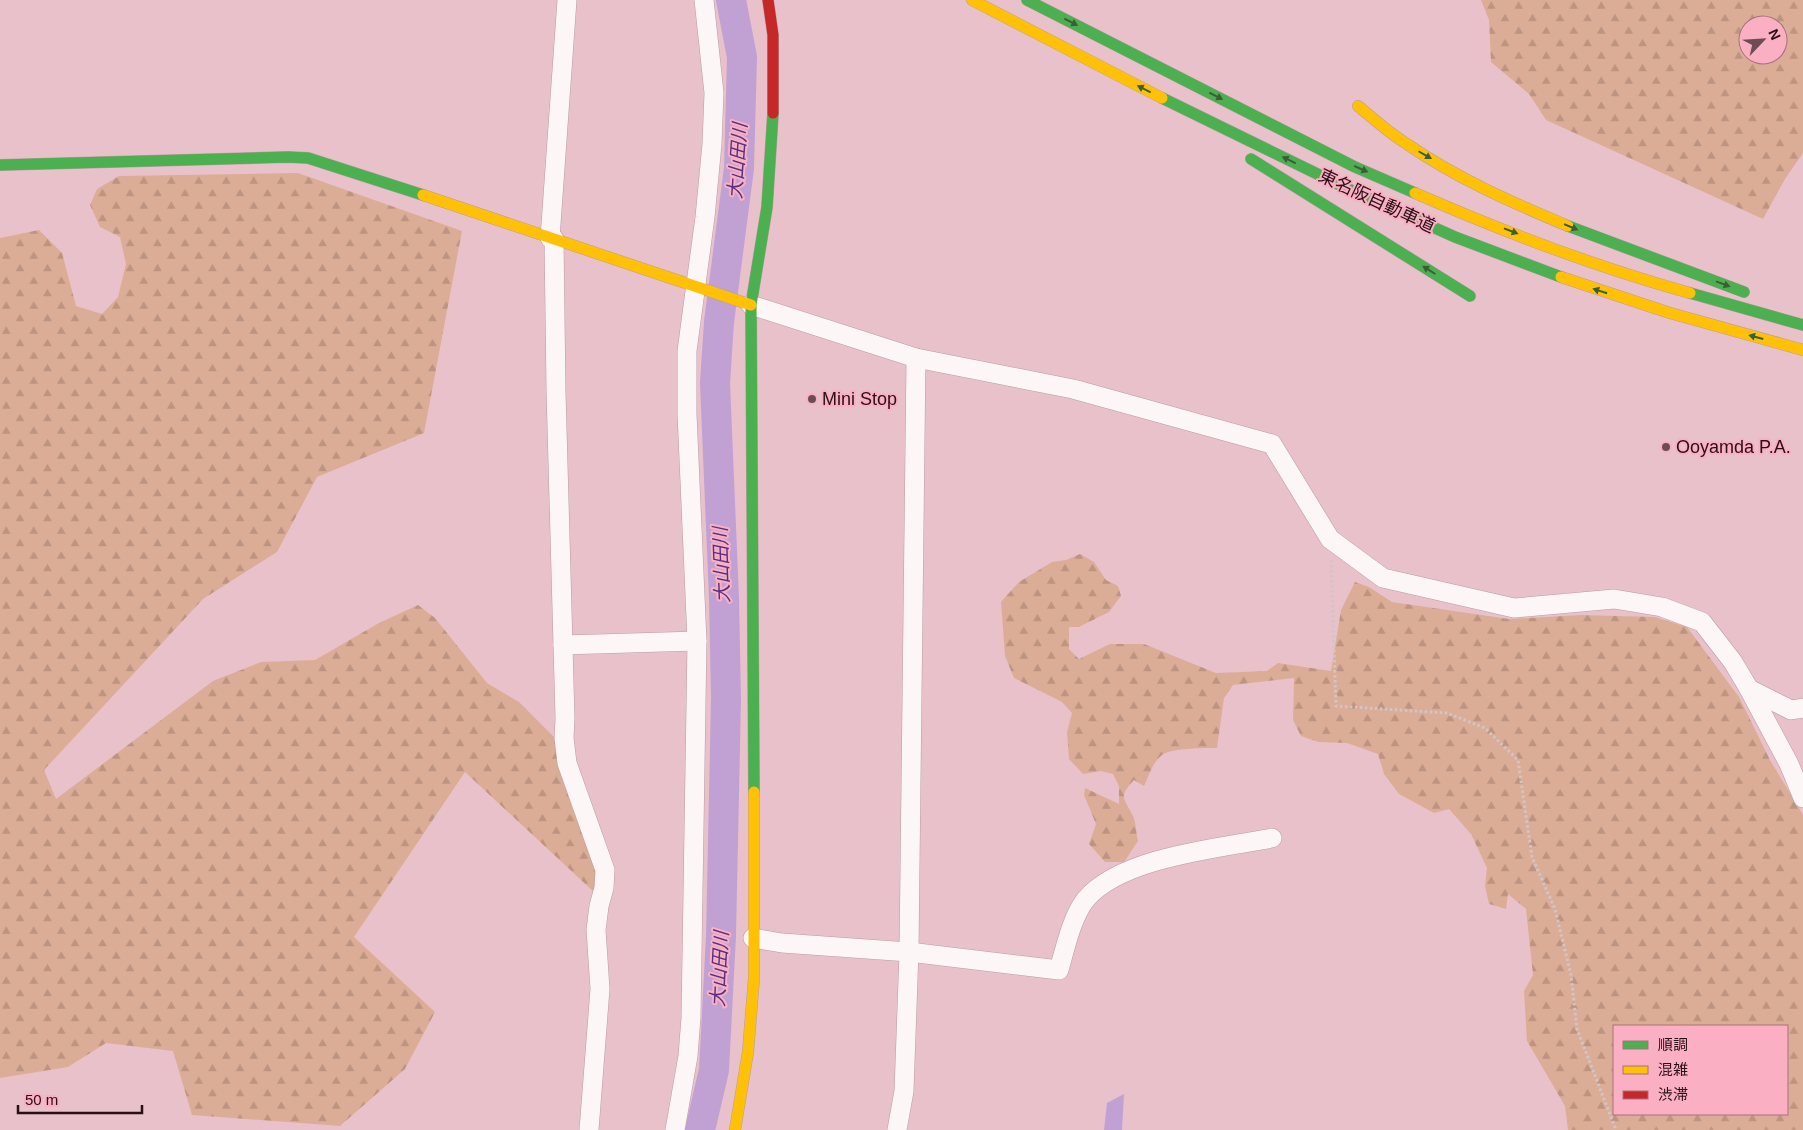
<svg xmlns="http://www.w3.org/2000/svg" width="1803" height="1130" viewBox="0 0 1803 1130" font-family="Helvetica,'Noto Sans JP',sans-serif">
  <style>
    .forest { fill: url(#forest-firs); fill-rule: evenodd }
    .water { fill: #c1a1d4 }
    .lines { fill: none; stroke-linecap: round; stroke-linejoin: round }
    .river { stroke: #c1a1d4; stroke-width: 30 }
    .street-casing { stroke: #ba9ba2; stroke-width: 20 }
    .fast-casing { stroke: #ba9ba2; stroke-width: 12 }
    .slow-casing { stroke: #ba9ba2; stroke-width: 12 }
    .jam-casing { stroke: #ba9ba2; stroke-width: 12 }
    .path { stroke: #d1c5c8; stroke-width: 3; stroke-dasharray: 2.5 2.5; stroke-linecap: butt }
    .street { stroke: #fcf6f7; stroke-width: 19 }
    .fast { stroke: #4caf50; stroke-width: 11 }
    .slow { stroke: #ffc107; stroke-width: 11 }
    .jam { stroke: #c62828; stroke-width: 11 }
    .oneway { fill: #3a5f34 }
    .poi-dot { fill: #6c4d56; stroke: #fab0c2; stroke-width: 2 }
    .labels { text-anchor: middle; stroke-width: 4; stroke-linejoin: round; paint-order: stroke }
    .street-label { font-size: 18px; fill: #290f17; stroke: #fab0c2 }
    .poi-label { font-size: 18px; fill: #290f17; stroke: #fab0c2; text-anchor: start }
    .water-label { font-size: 19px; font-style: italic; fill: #573081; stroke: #fab0c2 }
  </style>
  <defs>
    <pattern id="forest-firs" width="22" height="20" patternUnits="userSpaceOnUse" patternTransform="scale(1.25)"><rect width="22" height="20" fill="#dcad96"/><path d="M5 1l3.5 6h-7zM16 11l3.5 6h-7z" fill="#bd9481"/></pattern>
  </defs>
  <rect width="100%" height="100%" fill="#e9c1ca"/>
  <g class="forest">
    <path d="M 1481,0 L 1803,0 L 1803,153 L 1785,179 L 1763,219 L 1546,120 L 1529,94 L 1491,62 L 1489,20 ZM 1748,25 L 1778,25 L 1778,55 L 1748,55 Z"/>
    <path d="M 298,173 L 462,231 L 424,433 L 317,477 L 277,552 L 203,599 L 44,770 L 56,799 L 213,681 L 261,662 L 315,660 L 379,623 L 418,605 L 435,618 L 487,683 L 519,702 L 555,738 L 599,871 L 595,893 L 465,772 L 354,937 L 435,1012 L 405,1069 L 340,1126 L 192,1115 L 173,1051 L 106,1043 L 68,1067 L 0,1078 L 0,238 L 39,230 L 62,253 L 76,306 L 102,314 L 118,297 L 126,264 L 120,237 L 100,227 L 90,205 L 97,189 L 119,176 Z"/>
    <path d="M 1080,554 L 1094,562 L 1106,580 L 1118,586 L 1121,596 L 1109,612 L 1079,627 L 1069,627 L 1069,649 L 1079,659 L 1110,644 L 1144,644 L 1216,673 L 1267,671 L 1278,663 L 1331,671 L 1341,610 L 1355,582 L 1369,587 L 1392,602 L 1509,619 L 1581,615 L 1655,617 L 1687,627 L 1739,697 L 1770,760 L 1803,815 L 1803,1130 L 1568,1130 L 1565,1106 L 1527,1041 L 1524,991 L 1533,975 L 1526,909 L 1508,894 L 1506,909 L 1489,904 L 1485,886 L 1487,868 L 1471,834 L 1449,809 L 1434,813 L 1399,794 L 1384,774 L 1378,754 L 1347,743 L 1318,742 L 1301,736 L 1293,720 L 1294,678 L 1233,685 L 1224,698 L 1217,748 C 1204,748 1171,748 1162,755 C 1152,763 1149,776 1144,786 L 1134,780 C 1118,797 1124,798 1133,816 C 1136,823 1136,833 1138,841 L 1124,862 L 1105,862 L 1089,844 L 1096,824 L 1084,795 L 1085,788 L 1119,804 L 1119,786 L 1113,774 L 1101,771 L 1083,774 L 1069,759 L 1067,732 L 1072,713 L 1062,702 L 1014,678 L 1005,656 L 1001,602 L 1019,582 L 1052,562 L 1066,560 ZM 1614,1026 L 1787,1026 L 1787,1114 L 1614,1114 Z"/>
  </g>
  <path class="water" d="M 1124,1094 L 1122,1130 L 1104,1130 L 1107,1103 Z"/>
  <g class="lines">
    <path class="river" d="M 700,1130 L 714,1070 L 721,936 L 726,699 L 724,598 L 715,383 L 719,322 L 739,168 L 742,57 L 731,0"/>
    <g class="street-casing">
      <g id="street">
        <path d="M 550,238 L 567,0"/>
        <path d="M 554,239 L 556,391 L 565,718 L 564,738 L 567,763 L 605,870 L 604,888 L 599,906 L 596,930 L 600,989 L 589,1130"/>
        <path d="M 751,305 L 916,358 L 1073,389 L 1272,444 L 1330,539 L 1383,578 L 1514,608 L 1614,599 L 1662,607 L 1702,622 L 1733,662 L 1749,689 L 1791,710 L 1803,708"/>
        <path d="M 563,645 L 697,641"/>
        <path d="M 1749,689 L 1789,764 L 1803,798"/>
        <path d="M 753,938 L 782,943 L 909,952 L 1059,970 C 1065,949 1072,916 1086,899 C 1122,857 1220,848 1272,838"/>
        <path d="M 675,1130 L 688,1056 L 691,1017 L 697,641 L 687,414 L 687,351 L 705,217 L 712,144 L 714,93 L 704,0"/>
        <path d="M 897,1130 L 904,1091 L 909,952 L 916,358"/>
      </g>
    </g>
    <g class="fast-casing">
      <g id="fast">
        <path d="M 1027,0 L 1355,167 L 1415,193"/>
        <path d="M 1162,98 L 1344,187 L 1455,237 L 1561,277"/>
        <path d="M 1251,159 L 1470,296"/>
        <path d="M 0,165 L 288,157 L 308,158 L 423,195"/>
        <path d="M 1568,226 L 1744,292"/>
        <path d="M 1690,293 L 1803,325"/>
        <path d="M 754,792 L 751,305 L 767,207 L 773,113"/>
      </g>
    </g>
    <g class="slow-casing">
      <g id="slow">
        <path d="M 972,0 L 1162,98"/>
        <path d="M 1358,106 C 1374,119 1389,133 1407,144 C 1456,178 1513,203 1568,226"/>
        <path d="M 1415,193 C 1504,232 1596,267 1690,293"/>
        <path d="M 423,195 L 751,305"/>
        <path d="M 1561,277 L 1670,313 L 1803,350"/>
        <path d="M 735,1130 L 748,1052 L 754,978 L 754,792"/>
      </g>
    </g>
    <g class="jam-casing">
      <path id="jam" d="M 768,0 L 773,35 L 773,113"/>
    </g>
    <path class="path" d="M 1331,560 L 1336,706 L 1447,713 L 1485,728 L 1518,760 L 1532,857 L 1555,909 L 1571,975 L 1577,1029 L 1616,1130"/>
    <use href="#street" class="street"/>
    <use href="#fast" class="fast"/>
    <use href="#slow" class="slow"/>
    <use href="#jam" class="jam"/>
  </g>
  <defs><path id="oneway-solid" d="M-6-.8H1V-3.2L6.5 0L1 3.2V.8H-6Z" transform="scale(1.25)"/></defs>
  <g class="oneway">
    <use href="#oneway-solid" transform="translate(1071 22) rotate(27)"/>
    <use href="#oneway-solid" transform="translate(1144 89) rotate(-153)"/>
    <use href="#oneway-solid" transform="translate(1216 96) rotate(27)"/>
    <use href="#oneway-solid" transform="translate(1425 155) rotate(30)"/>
    <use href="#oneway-solid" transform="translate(1289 160) rotate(-154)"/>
    <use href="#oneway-solid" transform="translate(1361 169) rotate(24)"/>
    <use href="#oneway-solid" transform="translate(1571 227) rotate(23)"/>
    <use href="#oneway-solid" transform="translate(1511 231) rotate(21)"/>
    <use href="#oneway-solid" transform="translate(1429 270) rotate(-148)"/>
    <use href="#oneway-solid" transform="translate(1723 284) rotate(20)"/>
    <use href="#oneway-solid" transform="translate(1600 291) rotate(-162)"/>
    <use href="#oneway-solid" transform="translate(1756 337) rotate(-165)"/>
  </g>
  <g class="poi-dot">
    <circle cx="812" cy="399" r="5"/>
    <circle cx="1666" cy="447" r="5"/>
  </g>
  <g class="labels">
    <g class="street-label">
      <text transform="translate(1377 201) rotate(25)" y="6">東名阪自動車道</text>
    </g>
    <g class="poi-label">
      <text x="822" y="405">Mini Stop</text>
      <text x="1676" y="453">Ooyamda P.A.</text>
    </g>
    <g class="water-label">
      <text transform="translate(737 161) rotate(-86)" y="7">大山田川</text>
      <text transform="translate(721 565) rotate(-92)" y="7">大山田川</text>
      <text transform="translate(719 969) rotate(-87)" y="7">大山田川</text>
    </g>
  </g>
  <rect x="1613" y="1025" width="175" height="90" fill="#fab0c2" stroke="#a6707e"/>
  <rect x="1623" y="1041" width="25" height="8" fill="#4caf50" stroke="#a6707e"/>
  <text x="1658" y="1050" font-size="15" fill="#290f17">順調</text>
  <rect x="1623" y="1066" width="25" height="8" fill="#ffc107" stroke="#a6707e"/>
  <text x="1658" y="1075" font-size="15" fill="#290f17">混雑</text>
  <rect x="1623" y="1091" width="25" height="8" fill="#c62828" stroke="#a6707e"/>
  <text x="1658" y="1100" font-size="15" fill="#290f17">渋滞</text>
  <g transform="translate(1763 40) rotate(65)"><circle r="24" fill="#fab0c2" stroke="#a6707e"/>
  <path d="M0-4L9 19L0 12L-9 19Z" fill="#6c4d56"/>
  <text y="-8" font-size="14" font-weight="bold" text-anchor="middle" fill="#290f17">N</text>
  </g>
  <path d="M18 1105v8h124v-8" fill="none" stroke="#290f17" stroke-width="2.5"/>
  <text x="25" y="1105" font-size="15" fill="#290f17" stroke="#fab0c2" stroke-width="4" paint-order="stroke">50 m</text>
</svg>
